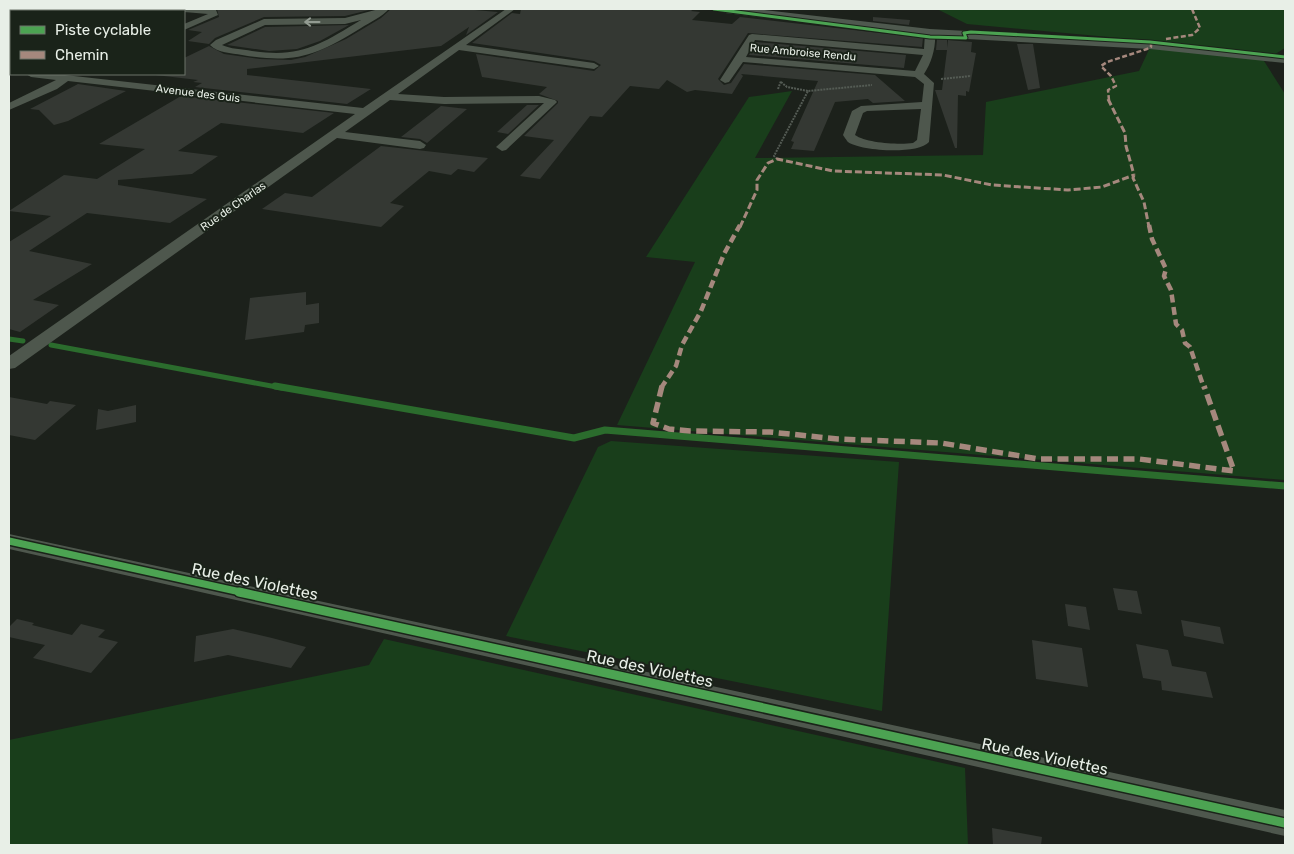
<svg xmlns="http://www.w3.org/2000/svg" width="1294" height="854" viewBox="0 0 1294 854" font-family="Rubik,sans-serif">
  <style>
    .green { fill: #193e1b }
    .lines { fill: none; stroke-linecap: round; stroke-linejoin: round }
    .stream-far1 { stroke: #2b6c2d; stroke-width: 5 }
    .stream { stroke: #2b6c2d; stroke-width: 7 }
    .building { fill: #343833 }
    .path { stroke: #545b54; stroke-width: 2; stroke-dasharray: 2 1; stroke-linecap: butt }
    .minor { fill: #4e574d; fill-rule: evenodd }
    .secondary { fill: #4f594f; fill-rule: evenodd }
    .quiet-far3 { stroke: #a5887d; stroke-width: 2.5; stroke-dasharray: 5 2.5; stroke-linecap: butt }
    .quiet-far2 { stroke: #a5887d; stroke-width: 3; stroke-dasharray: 7 3; stroke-linecap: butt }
    .quiet-far1 { stroke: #a5887d; stroke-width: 4.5; stroke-dasharray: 8 4.5; stroke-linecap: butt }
    .quiet { stroke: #a5887d; stroke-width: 5.5; stroke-dasharray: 11 5.5; stroke-linecap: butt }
    .cycleway-far2-casing { stroke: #1a2319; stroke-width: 5 }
    .cycleway-far1-casing { stroke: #1a2319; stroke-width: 10 }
    .cycleway-casing { stroke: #1a2319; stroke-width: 12 }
    .cycleway-far2 { stroke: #4ca352; stroke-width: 3 }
    .cycleway-far1 { stroke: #4ca352; stroke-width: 7 }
    .cycleway { stroke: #4ca352; stroke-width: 9 }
    .oneway { stroke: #939b92 }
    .labels { text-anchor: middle; stroke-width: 4; stroke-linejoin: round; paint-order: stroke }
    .far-street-label { font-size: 11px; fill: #e8efe7; stroke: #1a2319 }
    .near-street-label { font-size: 16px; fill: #e8efe7; stroke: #1a2319 }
  </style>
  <rect width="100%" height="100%" fill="#1c211b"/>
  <g class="green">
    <path d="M 937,9 L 1285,9 L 1285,48 L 1264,61 L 1285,94 L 1285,480 L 617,425 L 695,262 L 646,257 L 749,97 L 792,91 L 755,158 L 983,155 L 986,102 L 1139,71 L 1153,41 L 967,24 Z"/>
    <path d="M 611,441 L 899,462 L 882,711 L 506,636 L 598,447 Z"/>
    <path d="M 384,639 L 965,768 L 968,845 L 9,845 L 9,740 L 369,665 Z"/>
  </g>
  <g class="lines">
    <g class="stream-far1">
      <path d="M 9,339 L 23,341"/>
      <path d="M 51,345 L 282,388"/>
    </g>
    <path class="stream" d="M 275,386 L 574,438 L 605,430 L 1285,486"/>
  </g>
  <g class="building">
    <path d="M 217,9 L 373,9 L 345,16 L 264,17 L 215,38 L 209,44 L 188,41 L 202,32 L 188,30 L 219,17 Z"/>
    <path d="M 391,9 L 463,9 L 498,12 L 466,35 L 469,27 L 441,46 L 247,69 L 247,75 L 371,89 L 347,104 L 195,87 L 202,83 L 193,82 L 198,80 L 147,74 L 184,74 L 184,58 L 209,46 L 224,54 L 260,59 L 291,60 L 305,57 L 346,39 L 381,18 Z"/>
    <path d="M 521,9 L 694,9 L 691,11 L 700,12 L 692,20 L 732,24 L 740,17 L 923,38 L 922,47 L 748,33 L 718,79 L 724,85 L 731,83 L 744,64 L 875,75 L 905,101 L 873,103 L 868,99 L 835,102 L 814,151 L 791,149 L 794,142 L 791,141 L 818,81 L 741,74 L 743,76 L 732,94 L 695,90 L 687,92 L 667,80 L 659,89 L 630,86 L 602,117 L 590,116 L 540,179 L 520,176 L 554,140 L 524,136 L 558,103 L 558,101 L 539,94 L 547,87 L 482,77 L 476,54 L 594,71 L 601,65 L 594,61 L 472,43 L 512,13 L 520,14 Z"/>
    <path d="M 873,17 L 910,20 L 909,25 L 873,21 Z"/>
    <path d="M 349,25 L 320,41 L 297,49 L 269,51 L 227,45 L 265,27 Z"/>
    <path d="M 937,39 L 947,40 L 947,48 L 948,40 L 972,42 L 971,52 L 976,53 L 969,92 L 966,91 L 966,96 L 958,95 L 957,148 L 955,148 L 935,90 L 942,90 L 947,50 L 936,50 Z"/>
    <path d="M 756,42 L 906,55 L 904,68 L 749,55 Z"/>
    <path d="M 1017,44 L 1033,44 L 1040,88 L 1028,90 Z"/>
    <path d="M 78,84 L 126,91 L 68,121 L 54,125 L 39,110 L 30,109 Z"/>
    <path d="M 181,96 L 334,113 L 303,133 L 221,123 L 178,151 L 218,156 L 192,174 L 118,180 L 118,185 L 207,199 L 170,223 L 87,213 L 29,251 L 92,264 L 33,300 L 59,305 L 20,332 L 9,329 L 9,242 L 51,216 L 9,211 L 64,175 L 97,179 L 145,149 L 99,144 Z"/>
    <path d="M 527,105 L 539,105 L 508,134 L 497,132 Z"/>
    <path d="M 441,106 L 467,109 L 427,143 L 420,139 L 401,137 Z"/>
    <path d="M 381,146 L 488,158 L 474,172 L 458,169 L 451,175 L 429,171 L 390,203 L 404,206 L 381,227 L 262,209 L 285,193 L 312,197 Z"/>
    <path d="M 306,292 L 306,305 L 319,303 L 319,323 L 305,325 L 304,332 L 245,340 L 250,298 Z"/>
    <path d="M 9,397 L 47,404 L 50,401 L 76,405 L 35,440 L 9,435 Z"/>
    <path d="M 136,405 L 136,422 L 96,430 L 98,409 L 108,411 Z"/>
    <path d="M 1113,588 L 1137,591 L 1142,614 L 1118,610 Z"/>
    <path d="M 1065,604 L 1086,607 L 1090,630 L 1068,626 Z"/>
    <path d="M 17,619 L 34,623 L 32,625 L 72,635 L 81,624 L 105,630 L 98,637 L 118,642 L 91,673 L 33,658 L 45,645 L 9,637 L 9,627 Z"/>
    <path d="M 1181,620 L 1220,627 L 1224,644 L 1184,636 Z"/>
    <path d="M 233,629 L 272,638 L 306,647 L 291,668 L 228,655 L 194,662 L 196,636 Z"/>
    <path d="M 1032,640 L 1082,648 L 1088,687 L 1036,679 Z"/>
    <path d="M 1136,644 L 1168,650 L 1172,666 L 1206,672 L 1213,698 L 1162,690 L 1161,681 L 1143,678 Z"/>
    <path d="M 992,828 L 1042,837 L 1041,845 L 993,845 Z"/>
  </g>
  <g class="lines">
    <g class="path">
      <path d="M 941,79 L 971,76"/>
      <path d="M 781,82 L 787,87 L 808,91"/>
      <path d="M 778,89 L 781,81"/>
      <path d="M 777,159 L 774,156 L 808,91 L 872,85"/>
    </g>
    <g class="minor">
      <path d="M 180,9 L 213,9 L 216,10 L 218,15 L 184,30 L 184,24 L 208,14 L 184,12 Z"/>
      <path d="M 379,9 L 389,9 C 382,17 370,22 361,28 C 316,56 295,64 242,55 C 231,53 218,53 210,45 L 216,40 L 264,19 L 345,18 ZM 361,20 C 319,45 302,58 252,51 C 242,49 230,49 222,45 L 265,25 L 345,24 Z"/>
      <path d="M 506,9 L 515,9 L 466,45 L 594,63 L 599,66 L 594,69 L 459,50 L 398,94 L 444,97 L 539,96 L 555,100 L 557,102 L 555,104 L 506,150 L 502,151 L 496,147 L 544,103 L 444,104 L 390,100 L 345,132 L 420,141 L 426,145 L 424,148 L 420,149 L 337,138 L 15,368 L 9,369 L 9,356 L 355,114 L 68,81 L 57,89 L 9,110 L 9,103 L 56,80 L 31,77 L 26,74 L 56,74 L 363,108 Z"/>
      <path d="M 930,30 L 935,33 C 936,47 932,62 924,74 L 934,83 L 929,142 C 918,155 860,151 848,142 C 847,141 843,135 843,135 L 852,111 L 861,106 L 922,102 L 924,84 L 915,77 L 743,62 L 729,82 L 725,83 L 720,80 L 749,35 L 752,34 L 924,49 L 925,33 ZM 755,40 L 923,55 L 915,71 L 746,57 ZM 921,109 L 917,140 L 913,143 C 899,145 866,143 855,135 L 863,113 L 867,111 Z"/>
      <path d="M 9,68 L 11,68 L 12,74 L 9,74 Z"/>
      <path d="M 9,534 L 1285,810 L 1285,836 L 9,549 Z"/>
    </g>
    <path class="secondary" d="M 719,9 L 755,9 L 930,29 L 1150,41 L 1285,55 L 1285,63 L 1150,49 L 930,37 L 725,13 Z"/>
    <g class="quiet-far3">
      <path d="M 1166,39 L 1192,35 L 1200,28 L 1192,9"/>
      <path d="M 1109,100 L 1108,90 L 1116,86 L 1111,76 L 1101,66 L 1107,62 L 1147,49 L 1151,47 L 1151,42"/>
    </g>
    <g class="quiet-far2">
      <path d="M 1108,99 L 1125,133 L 1126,146 L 1134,175"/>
      <path d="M 1134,175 L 1133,178 L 1144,202 L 1149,227"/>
      <path d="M 740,227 L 757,190 L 757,180 L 768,163 L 777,159 L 833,171 L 943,175 L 992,185 L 1068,190 L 1102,187 L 1134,175"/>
    </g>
    <g class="quiet-far1">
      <path d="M 1149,225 L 1152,239 L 1166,269 L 1164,276 L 1171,290 L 1176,324 L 1182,330 L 1185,343 L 1190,347 L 1204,388"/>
      <path d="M 661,388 L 676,366 L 682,345 L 701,311 L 724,254 L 740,225"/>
    </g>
    <path class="quiet" d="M 662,386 L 653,423 L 669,429 L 690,431 L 770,432 L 838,439 L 941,443 L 1039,459 L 1139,459 L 1234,471 L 1204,386"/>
    <g class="cycleway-far2-casing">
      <path id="cycleway-far2" d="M 714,9 L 930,37 L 966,38 L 964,33 L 971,32 L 1150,42 L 1285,57"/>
    </g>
    <g class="cycleway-far1-casing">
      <path id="cycleway-far1" d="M 9,541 L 245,593"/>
    </g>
    <g class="cycleway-casing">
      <path id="cycleway" d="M 239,592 L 1285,823"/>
    </g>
    <use href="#cycleway-far2" class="cycleway-far2"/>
    <use href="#cycleway-far1" class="cycleway-far1"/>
    <use href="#cycleway" class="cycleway"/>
  </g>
  <defs><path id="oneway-shaft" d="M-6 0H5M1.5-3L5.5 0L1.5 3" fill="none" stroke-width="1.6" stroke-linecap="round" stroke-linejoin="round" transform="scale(1.25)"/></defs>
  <use class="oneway" href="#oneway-shaft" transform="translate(312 22) rotate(-180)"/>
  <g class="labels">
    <g class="far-street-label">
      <text transform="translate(803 52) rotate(5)" y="4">Rue Ambroise Rendu</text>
      <text transform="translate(198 93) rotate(7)" y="4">Avenue des Guis</text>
      <text transform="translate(233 206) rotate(-35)" y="4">Rue de Charlas</text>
    </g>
    <g class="near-street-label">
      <text transform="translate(255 581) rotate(12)" y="6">Rue des Violettes</text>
      <text transform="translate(650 668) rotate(12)" y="6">Rue des Violettes</text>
      <text transform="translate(1045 756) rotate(12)" y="6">Rue des Violettes</text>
    </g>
  </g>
  <rect width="1294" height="854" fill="none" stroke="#e8efe7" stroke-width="20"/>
  <rect x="10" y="10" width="175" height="65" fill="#1a2319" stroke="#6c756b"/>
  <rect x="20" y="26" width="25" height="8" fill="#4ca352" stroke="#6c756b"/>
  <text x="55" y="35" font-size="15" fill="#e8efe7">Piste cyclable</text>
  <rect x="20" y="51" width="25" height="8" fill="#a5887d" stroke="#6c756b"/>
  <text x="55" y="60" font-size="15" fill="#e8efe7">Chemin</text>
</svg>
